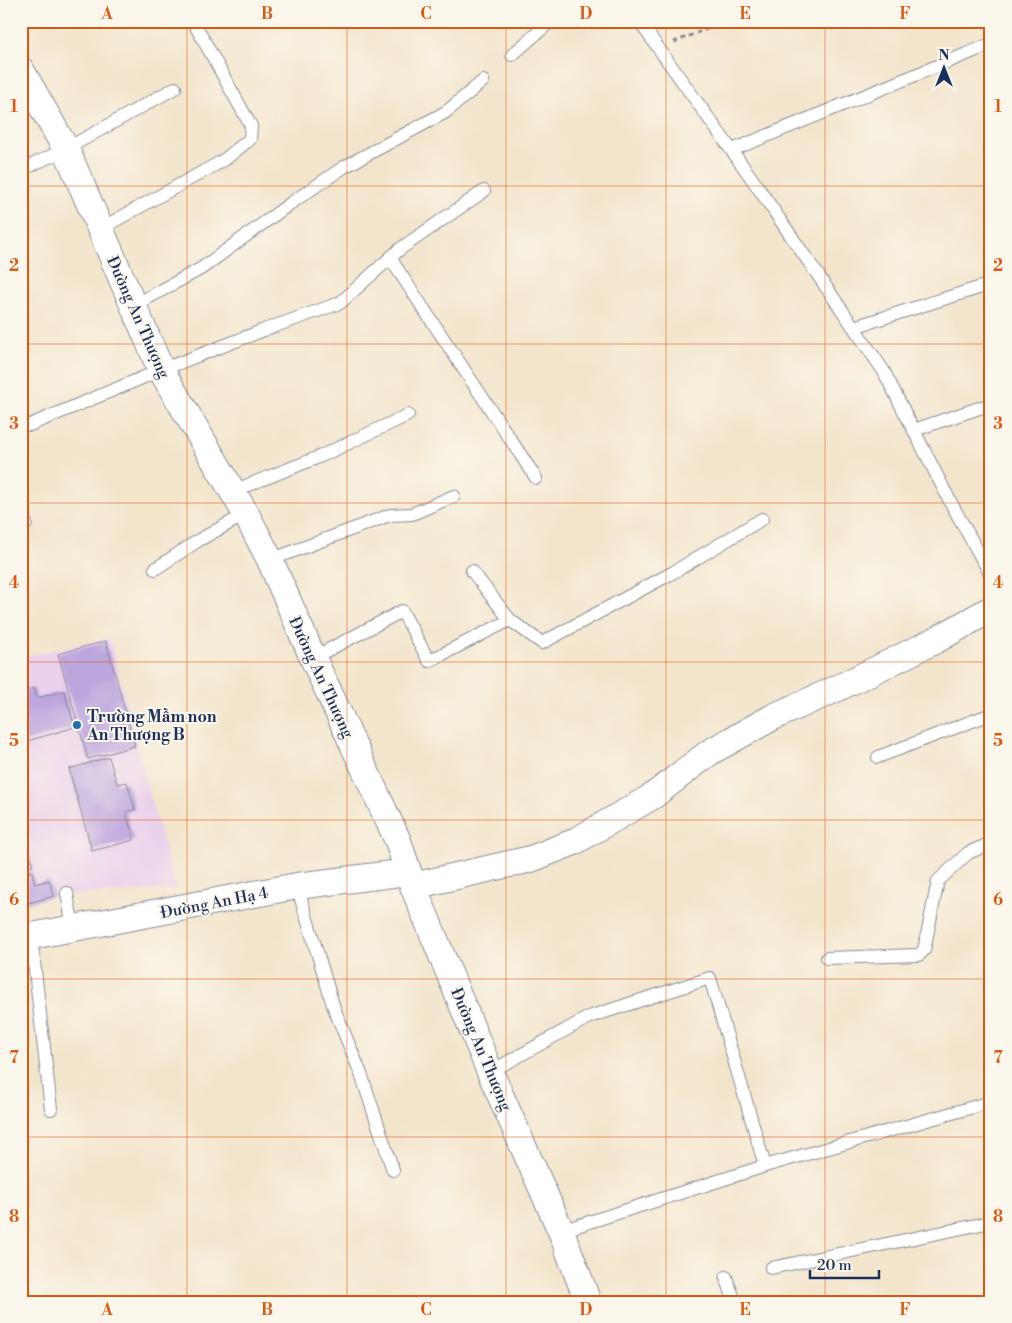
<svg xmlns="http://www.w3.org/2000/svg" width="1012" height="1323" viewBox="0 0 1012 1323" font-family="'Libre Bodoni',serif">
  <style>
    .built { fill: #ebd1eb }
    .building { fill: #bca6de }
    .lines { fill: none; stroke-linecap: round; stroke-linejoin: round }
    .service-casing { stroke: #878a95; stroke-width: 14 }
    .minor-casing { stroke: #878a95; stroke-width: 28 }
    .path { stroke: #878a95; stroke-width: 3; stroke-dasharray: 4 4; stroke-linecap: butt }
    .service { stroke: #fff; stroke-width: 12 }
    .minor { stroke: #fff; stroke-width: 26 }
    .grid { fill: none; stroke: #de5710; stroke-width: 1; stroke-opacity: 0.55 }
    .poi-dot { fill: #1f6fb2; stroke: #fbf7ec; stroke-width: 2 }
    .labels { text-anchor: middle; stroke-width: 4; stroke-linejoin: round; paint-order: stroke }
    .street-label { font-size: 16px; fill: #1b2f5e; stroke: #fbf7ec }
    .poi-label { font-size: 16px; font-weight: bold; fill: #1b2f5e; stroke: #fbf7ec; text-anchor: start }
    .neatline { fill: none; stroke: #de5710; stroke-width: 2 }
    .grid-label { font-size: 16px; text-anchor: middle; font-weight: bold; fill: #de5710 }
  </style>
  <rect width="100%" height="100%" fill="#fbf7ec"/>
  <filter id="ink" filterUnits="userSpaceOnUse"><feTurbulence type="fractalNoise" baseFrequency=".02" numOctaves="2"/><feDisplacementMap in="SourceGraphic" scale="10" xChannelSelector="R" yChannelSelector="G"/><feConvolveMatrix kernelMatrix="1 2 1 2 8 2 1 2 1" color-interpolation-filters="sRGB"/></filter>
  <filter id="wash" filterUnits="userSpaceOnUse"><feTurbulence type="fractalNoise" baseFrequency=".0096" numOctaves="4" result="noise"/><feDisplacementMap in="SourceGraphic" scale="20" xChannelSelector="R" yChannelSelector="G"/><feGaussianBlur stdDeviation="1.12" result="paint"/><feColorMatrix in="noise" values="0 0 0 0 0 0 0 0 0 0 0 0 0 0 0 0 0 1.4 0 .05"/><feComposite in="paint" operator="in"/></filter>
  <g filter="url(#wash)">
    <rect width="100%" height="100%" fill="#f3e5cc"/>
    <path class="built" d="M 110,638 L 149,792 L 176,889 L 54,896 L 21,905 L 21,657 Z"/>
    <g id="blocks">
      <g class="building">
        <path d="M 106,641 L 135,746 L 88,759 L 58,654 Z"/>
        <path d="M 34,688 L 37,698 L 64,691 L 75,727 L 21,743 L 21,692 Z"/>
        <path d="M 109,757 L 117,784 L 127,782 L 135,809 L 126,812 L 134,840 L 92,851 L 69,769 Z"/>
        <path d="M 22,824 L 33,866 L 21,869 L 21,825 Z"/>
        <path d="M 32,871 L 35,884 L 49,880 L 54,896 L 21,905 L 21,874 Z"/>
      </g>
    </g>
  </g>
  <g filter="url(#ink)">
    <use href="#blocks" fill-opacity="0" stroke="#878a95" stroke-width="1"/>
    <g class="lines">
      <g class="service-casing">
        <g id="service">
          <path d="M 639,21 L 750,176 L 883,370 L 951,503 L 991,575"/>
          <path d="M 512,55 L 551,21"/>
          <path d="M 732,150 L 991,44"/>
          <path d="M 21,170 L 66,149 L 175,88"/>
          <path d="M 100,229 L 224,160 L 250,139 L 251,126 L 193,21"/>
          <path d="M 390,258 L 536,478"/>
          <path d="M 133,306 L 202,268 L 291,203 L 344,167 L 446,112 L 483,81"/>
          <path d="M 854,327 L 991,284"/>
          <path d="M 30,425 L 161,370 L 264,330 L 340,303 L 400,249 L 484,191"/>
          <path d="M 914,430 L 991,404"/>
          <path d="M 233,491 L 319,457 L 408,415"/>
          <path d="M 21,512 L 26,524"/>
          <path d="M 270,560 L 390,515 L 412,514 L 454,496"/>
          <path d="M 155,569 L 199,540 L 246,514"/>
          <path d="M 472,571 L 510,620"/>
          <path d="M 313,658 L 402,611 L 429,661 L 510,620 L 542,643 L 672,573 L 762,519"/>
          <path d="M 878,757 L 991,714"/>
          <path d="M 297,886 L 334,1008 L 361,1074 L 393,1170"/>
          <path d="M 67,893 L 73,928"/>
          <path d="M 31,936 L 51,1109"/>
          <path d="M 827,958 L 919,955 L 924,950 L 938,881 L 968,853 L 991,843"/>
          <path d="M 490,1072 L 589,1017 L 710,978 L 765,1166"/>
          <path d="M 561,1231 L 765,1166 L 991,1102"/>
          <path d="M 771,1268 L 991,1222"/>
          <path d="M 726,1277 L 735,1302"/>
        </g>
      </g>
      <g class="minor-casing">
        <g id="minor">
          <path d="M 21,70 L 66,149 L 161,370 L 246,514 L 270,560 L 313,658 L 398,841 L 413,886 L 490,1072 L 561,1231 L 588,1302"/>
          <path d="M 413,886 L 531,859 L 574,842 L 653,796 L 710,752 L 773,717 L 836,689 L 938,639 L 991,609"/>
          <path d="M 21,938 L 297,886 L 408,872"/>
        </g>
      </g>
      <path class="path" d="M 674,42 L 727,21"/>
      <use href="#service" class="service"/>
      <use href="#minor" class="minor"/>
    </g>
  </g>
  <path class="grid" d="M 187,21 L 187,1302M 347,21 L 347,1302M 506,21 L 506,1302M 666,21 L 666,1302M 825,21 L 825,1302M 21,186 L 991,186M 21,344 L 991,344M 21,503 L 991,503M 21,662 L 991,662M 21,820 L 991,820M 21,979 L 991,979M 21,1137 L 991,1137"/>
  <circle class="poi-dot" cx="77" cy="725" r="5"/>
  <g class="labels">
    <g class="street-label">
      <text transform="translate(139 317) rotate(66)" y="6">Đường An Thượng</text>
      <text transform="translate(322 677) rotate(65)" y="6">Đường An Thượng</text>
      <text transform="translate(214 902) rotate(-11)" y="6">Đường An Hạ 4</text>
      <text transform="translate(482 1049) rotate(67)" y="6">Đường An Thượng</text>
    </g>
    <g class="poi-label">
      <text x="87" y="722">Trường Mầm non<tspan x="87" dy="18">An Thượng B</tspan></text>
    </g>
  </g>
  <rect width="1012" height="1323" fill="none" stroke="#fbf7ec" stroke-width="55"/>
  <g transform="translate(944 68)" stroke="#fbf7ec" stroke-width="4" paint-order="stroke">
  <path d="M0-4L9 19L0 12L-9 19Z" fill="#1b2f5e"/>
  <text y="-8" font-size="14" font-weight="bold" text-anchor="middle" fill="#1b2f5e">N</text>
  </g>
  <path d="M810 1270v8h69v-8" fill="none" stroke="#1b2f5e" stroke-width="2.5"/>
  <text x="817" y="1270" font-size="15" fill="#1b2f5e" stroke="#fbf7ec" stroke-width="4" paint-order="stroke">20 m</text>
  <rect x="28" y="28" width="956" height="1268" class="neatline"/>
  <g class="grid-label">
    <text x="107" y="19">A</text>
    <text x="267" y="19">B</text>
    <text x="426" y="19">C</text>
    <text x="586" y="19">D</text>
    <text x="745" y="19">E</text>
    <text x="905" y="19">F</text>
    <text x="14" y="112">1</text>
    <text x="998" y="112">1</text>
    <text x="14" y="271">2</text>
    <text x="998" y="271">2</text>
    <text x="14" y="429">3</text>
    <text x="998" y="429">3</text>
    <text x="14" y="588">4</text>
    <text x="998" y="588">4</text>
    <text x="14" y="746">5</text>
    <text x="998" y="746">5</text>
    <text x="14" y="905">6</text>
    <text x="998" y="905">6</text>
    <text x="14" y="1063">7</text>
    <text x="998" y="1063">7</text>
    <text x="14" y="1222">8</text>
    <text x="998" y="1222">8</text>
    <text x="107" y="1315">A</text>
    <text x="267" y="1315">B</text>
    <text x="426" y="1315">C</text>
    <text x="586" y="1315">D</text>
    <text x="745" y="1315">E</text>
    <text x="905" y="1315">F</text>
  </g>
</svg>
